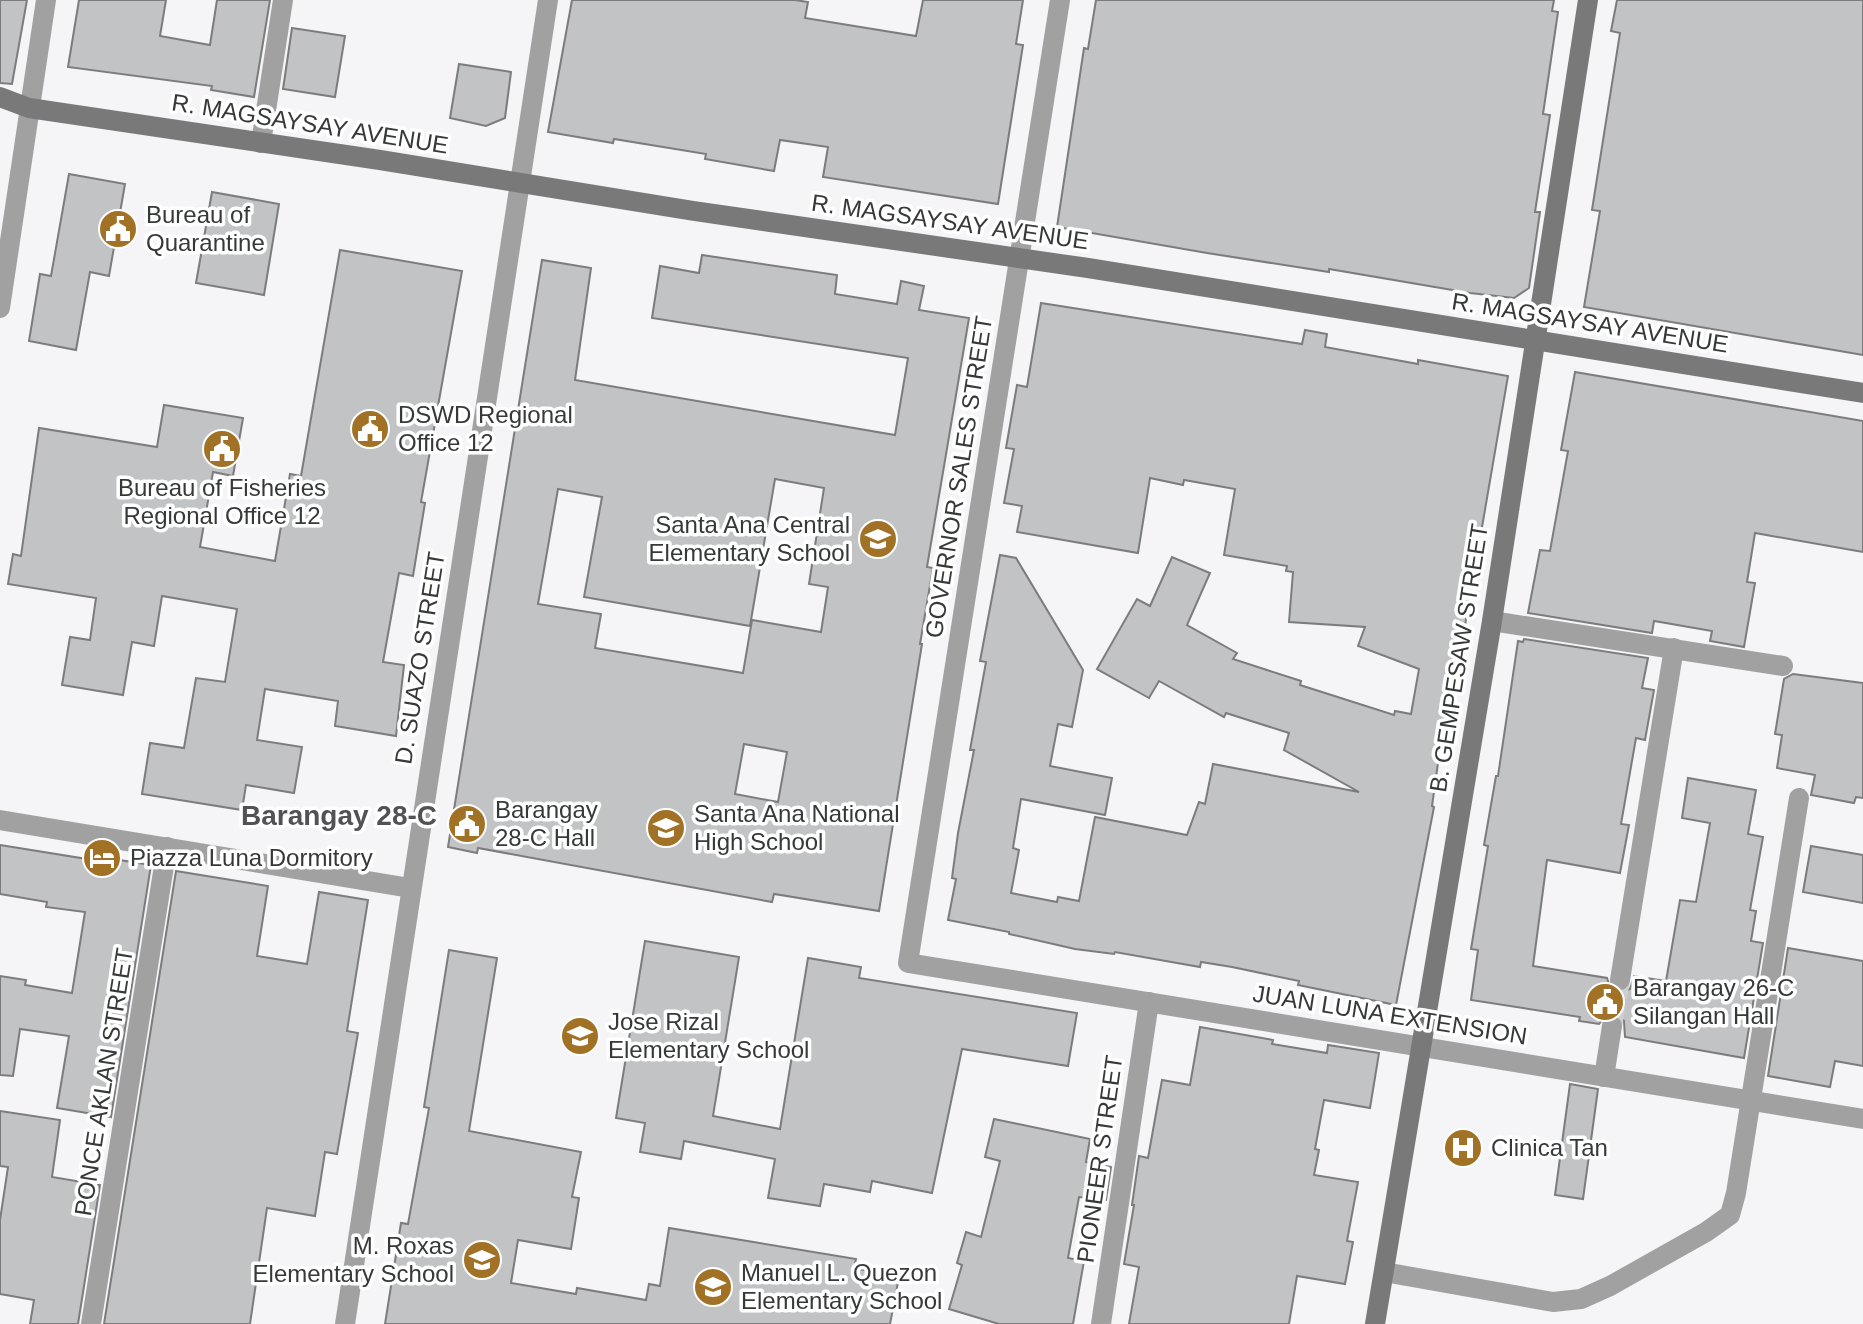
<svg xmlns="http://www.w3.org/2000/svg" width="1863" height="1324" viewBox="0 0 1863 1324" font-family="Arial,sans-serif">
  <style>
    .building { fill: #c2c3c5; stroke: #7c7c7e; stroke-width: 2; fill-rule: evenodd }
    .lines { fill: none; stroke-linecap: round; stroke-linejoin: round }
    .street-tunnel { stroke: #cfcfd2; stroke-width: 20; stroke-dasharray: 20 10; stroke-linecap: butt }
    .street { stroke: #a2a1a2; stroke-width: 20 }
    .secondary { stroke: #7a797a; stroke-width: 20 }
    .labels { text-anchor: middle; stroke-width: 7; stroke-linejoin: round; paint-order: stroke }
    .street-label { font-size: 24px; fill: #373838; stroke: #fff }
    .poi-label { font-size: 24px; fill: #373838; stroke: #fff; text-anchor: start }
    .quarter-label { font-size: 28px; font-weight: bold; fill: #525254; stroke: #fff }
  </style>
  <rect width="100%" height="100%" fill="#f5f5f8"/>
  <g class="building">
    <path d="M 0,0 L 27,0 L 12,84 L 0,83 Z"/>
    <path d="M 79,0 L 166,0 L 160,36 L 210,45 L 217,0 L 270,0 L 254,97 L 211,90 L 212,86 L 68,67 Z"/>
    <path d="M 572,0 L 795,0 L 808,2 L 805,18 L 916,36 L 923,0 L 1023,0 L 1016,44 L 1023,45 L 998,204 L 823,177 L 828,147 L 780,140 L 774,171 L 705,159 L 706,154 L 614,139 L 613,143 L 548,132 Z"/>
    <path d="M 1096,0 L 1554,0 L 1552,11 L 1558,12 L 1543,114 L 1550,115 L 1535,212 L 1540,212 L 1529,288 L 1514,298 L 1470,293 L 1329,269 L 1329,272 L 1207,253 L 1057,227 L 1084,48 L 1088,49 Z"/>
    <path d="M 1617,0 L 1863,0 L 1863,355 L 1584,307 L 1600,211 L 1592,210 L 1620,33 L 1611,31 Z"/>
    <path d="M 292,28 L 345,36 L 335,97 L 283,89 Z"/>
    <path d="M 459,64 L 511,72 L 505,118 L 486,126 L 450,118 Z"/>
    <path d="M 69,174 L 125,184 L 109,276 L 90,272 L 76,350 L 29,341 L 40,274 L 51,276 Z"/>
    <path d="M 212,192 L 279,204 L 264,295 L 196,283 Z"/>
    <path d="M 340,250 L 462,271 L 421,502 L 425,503 L 413,576 L 399,573 L 383,662 L 404,665 L 396,736 L 335,726 L 338,701 L 265,689 L 257,740 L 302,747 L 294,793 L 246,785 L 242,810 L 142,794 L 150,743 L 184,748 L 196,678 L 225,682 L 237,609 L 162,596 L 154,646 L 132,642 L 123,695 L 62,685 L 70,637 L 90,640 L 96,598 L 8,584 L 13,554 L 21,556 L 39,428 L 157,447 L 164,405 L 243,418 L 233,476 L 213,472 L 200,547 L 275,561 L 290,474 L 301,476 Z"/>
    <path d="M 702,255 L 837,275 L 835,294 L 897,304 L 901,281 L 924,286 L 919,310 L 969,318 L 927,567 L 933,568 L 920,644 L 922,644 L 879,911 L 774,894 L 772,902 L 478,848 L 477,853 L 448,847 L 542,260 L 591,268 L 575,380 L 895,435 L 908,358 L 652,318 L 660,266 L 699,273 ZM 775,479 L 824,488 L 809,584 L 828,587 L 821,632 L 752,620 L 743,673 L 595,648 L 601,614 L 538,604 L 558,489 L 602,497 L 584,597 L 750,626 ZM 744,744 L 787,752 L 778,802 L 735,794 Z"/>
    <path d="M 1041,303 L 1302,344 L 1305,330 L 1327,334 L 1325,347 L 1418,364 L 1418,360 L 1508,376 L 1481,533 L 1472,531 L 1460,601 L 1469,602 L 1455,685 L 1452,685 L 1438,763 L 1432,806 L 1434,807 L 1396,1005 L 1298,985 L 1299,981 L 1232,967 L 1201,962 L 1200,967 L 1115,952 L 1114,954 L 1075,949 L 1009,934 L 1009,932 L 948,920 L 956,879 L 952,878 L 958,833 L 974,750 L 970,750 L 986,662 L 980,661 L 1000,555 L 1016,558 L 1083,670 L 1072,727 L 1058,724 L 1050,766 L 1112,778 L 1105,815 L 1021,799 L 1013,848 L 1019,850 L 1011,893 L 1057,902 L 1058,897 L 1079,901 L 1095,817 L 1187,835 L 1199,802 L 1205,804 L 1213,764 L 1359,792 L 1284,750 L 1289,733 L 1226,713 L 1224,717 L 1159,681 L 1149,698 L 1097,669 L 1137,599 L 1150,606 L 1172,557 L 1210,573 L 1187,625 L 1237,653 L 1233,659 L 1301,681 L 1300,685 L 1394,715 L 1395,711 L 1411,714 L 1419,669 L 1358,646 L 1365,627 L 1289,622 L 1293,572 L 1286,571 L 1287,566 L 1224,555 L 1235,489 L 1184,480 L 1183,485 L 1150,478 L 1138,553 L 1017,532 L 1022,506 L 1004,503 L 1014,449 L 1006,448 L 1017,385 L 1027,387 Z"/>
    <path d="M 1575,372 L 1863,421 L 1863,552 L 1755,533 L 1747,582 L 1755,583 L 1744,647 L 1710,641 L 1712,631 L 1654,621 L 1652,633 L 1528,613 L 1540,550 L 1550,551 L 1568,451 L 1561,450 Z"/>
    <path d="M 1524,639 L 1648,658 L 1642,688 L 1654,690 L 1645,740 L 1636,738 L 1621,824 L 1629,825 L 1620,873 L 1547,860 L 1533,966 L 1607,978 L 1611,990 L 1619,993 L 1630,989 L 1634,976 L 1666,981 L 1680,900 L 1696,902 L 1710,823 L 1682,818 L 1688,778 L 1756,790 L 1748,834 L 1763,837 L 1750,910 L 1756,911 L 1751,941 L 1763,943 L 1744,1058 L 1625,1037 L 1624,1021 L 1615,1013 L 1607,1014 L 1599,1024 L 1579,1021 L 1580,1017 L 1471,1000 L 1478,950 L 1471,949 L 1488,846 L 1484,845 L 1496,776 L 1498,776 L 1518,641 L 1523,642 Z"/>
    <path d="M 1793,674 L 1863,683 L 1863,798 L 1856,797 L 1854,803 L 1811,795 L 1815,775 L 1777,768 L 1782,735 L 1775,734 L 1784,679 Z"/>
    <path d="M 0,845 L 106,862 L 107,858 L 151,865 L 111,1117 L 57,1108 L 69,1036 L 20,1029 L 13,1076 L 0,1075 L 0,976 L 26,980 L 25,985 L 72,993 L 85,912 L 46,907 L 47,902 L 0,894 Z"/>
    <path d="M 1811,846 L 1863,855 L 1863,903 L 1803,892 Z"/>
    <path d="M 176,871 L 268,886 L 257,956 L 307,964 L 319,892 L 368,900 L 347,1031 L 358,1033 L 337,1154 L 325,1152 L 315,1216 L 267,1208 L 250,1324 L 104,1324 Z"/>
    <path d="M 645,941 L 739,957 L 713,1116 L 780,1129 L 808,958 L 861,967 L 859,978 L 1077,1013 L 1068,1066 L 962,1049 L 932,1193 L 872,1181 L 870,1192 L 824,1184 L 820,1206 L 768,1198 L 775,1159 L 684,1141 L 681,1159 L 640,1152 L 645,1123 L 616,1118 Z"/>
    <path d="M 1788,948 L 1863,961 L 1863,1066 L 1835,1061 L 1830,1087 L 1768,1076 Z"/>
    <path d="M 449,950 L 497,958 L 469,1131 L 581,1152 L 572,1197 L 579,1198 L 571,1249 L 518,1240 L 511,1283 L 576,1294 L 577,1288 L 646,1300 L 649,1284 L 660,1286 L 669,1228 L 856,1259 L 854,1268 L 899,1277 L 890,1324 L 385,1324 L 401,1223 L 408,1224 L 429,1108 L 424,1107 Z"/>
    <path d="M 1200,1027 L 1273,1040 L 1272,1044 L 1327,1053 L 1328,1045 L 1379,1053 L 1370,1108 L 1324,1100 L 1315,1149 L 1319,1150 L 1314,1175 L 1358,1182 L 1347,1241 L 1353,1242 L 1345,1284 L 1297,1276 L 1289,1324 L 1129,1324 L 1139,1267 L 1124,1264 L 1134,1205 L 1132,1205 L 1139,1156 L 1148,1158 L 1162,1080 L 1190,1085 Z"/>
    <path d="M 1570,1084 L 1598,1089 L 1583,1199 L 1555,1195 Z"/>
    <path d="M 0,1111 L 60,1120 L 52,1177 L 100,1185 L 78,1324 L 30,1324 L 34,1300 L 0,1294 L 0,1220 L 8,1167 L 0,1166 Z"/>
    <path d="M 994,1119 L 1090,1139 L 1086,1162 L 1111,1167 L 1106,1200 L 1079,1197 L 1068,1258 L 1084,1261 L 1073,1324 L 999,1324 L 949,1309 L 962,1265 L 957,1263 L 966,1232 L 981,1237 L 1000,1161 L 985,1157 Z"/>
  </g>
  <g class="lines">
    <path class="street-tunnel" d="M 1612,1026 L 1620,980"/>
    <g class="street">
      <path d="M 1060,0 L 908,963 L 1863,1119"/>
      <path d="M 261,143 L 283,0"/>
      <path d="M 0,308 L 46,0"/>
      <path d="M 1492,621 L 1783,666"/>
      <path d="M 0,820 L 410,888"/>
      <path d="M 1620,980 L 1674,648"/>
      <path d="M 1604,1077 L 1612,1026"/>
      <path d="M 1384,1272 L 1553,1302 L 1581,1299 L 1610,1286 L 1706,1232 L 1730,1215 L 1736,1193 L 1799,798"/>
      <path d="M 91,1324 L 167,847"/>
      <path d="M 345,1324 L 548,0"/>
      <path d="M 1101,1324 L 1149,1002"/>
    </g>
    <g class="secondary">
      <path d="M 0,97 L 29,108 L 380,160 L 694,211 L 1088,268 L 1863,393"/>
      <path d="M 1375,1324 L 1492,621 L 1588,0"/>
    </g>
  </g>
  <defs>
    <g id="civic-disc" transform="scale(2)"><circle r="9.5" fill="#a17226" stroke="#fff"/><path d="M-.6-6.5H3V-4.5H.6V-3L4-1V1h2V6H-6V1h2V-1L-.6-3ZM-1.2 2.5V6h2.4V2.5Z" fill="#fff"/></g>
    <g id="school-disc" transform="scale(2)"><circle r="9.5" fill="#a17226" stroke="#fff"/><path d="M0-5L7-2L0 1L-7-2ZM-4 1L0 2.5L4 1V4Q0 6-4 4Z" fill="#fff"/></g>
    <g id="hotel-disc" transform="scale(2)"><circle r="9.5" fill="#a17226" stroke="#fff"/><path d="M-6-4.5h1.5V1H6V5H4.5V3h-9V5H-6ZM-4 0a1.8 1.8 0 1 1 3.6 0ZM.5 0V-2.5h3Q6-2.5 6 0Z" fill="#fff"/></g>
    <g id="hospital-disc" transform="scale(2)"><circle r="9.5" fill="#a17226" stroke="#fff"/><path d="M-5-5h3v3.5h4V-5h3V5h-3V1.5h-4V5h-3Z" fill="#fff"/></g>
  </defs>
  <g fill-rule="evenodd">
    <use href="#civic-disc" x="118" y="229"/>
    <use href="#civic-disc" x="370" y="429"/>
    <use href="#civic-disc" x="222" y="449"/>
    <use href="#school-disc" x="878" y="539"/>
    <use href="#civic-disc" x="467" y="824"/>
    <use href="#school-disc" x="666" y="828"/>
    <use href="#hotel-disc" x="102" y="858"/>
    <use href="#civic-disc" x="1605" y="1002"/>
    <use href="#school-disc" x="580" y="1036"/>
    <use href="#hospital-disc" x="1463" y="1148"/>
    <use href="#school-disc" x="482" y="1260"/>
    <use href="#school-disc" x="713" y="1287"/>
  </g>
  <g class="labels">
    <g class="street-label">
      <text transform="translate(310 124) rotate(9)" y="8">R. MAGSAYSAY AVENUE</text>
      <text transform="translate(950 222) rotate(8)" y="8">R. MAGSAYSAY AVENUE</text>
      <text transform="translate(1590 323) rotate(9)" y="8">R. MAGSAYSAY AVENUE</text>
      <text transform="translate(959 477) rotate(-81)" y="8">GOVERNOR SALES STREET</text>
      <text transform="translate(420 658) rotate(-81)" y="8">D. SUAZO STREET</text>
      <text transform="translate(1459 658) rotate(-81)" y="8">B. GEMPESAW STREET</text>
      <text transform="translate(1390 1015) rotate(9)" y="8">JUAN LUNA EXTENSION</text>
      <text transform="translate(104 1082) rotate(-81)" y="8">PONCE AKLAN STREET</text>
      <text transform="translate(1100 1159) rotate(-82)" y="8">PIONEER STREET</text>
    </g>
    <g class="poi-label">
      <text x="146" y="223">Bureau of<tspan x="146" dy="28">Quarantine</tspan></text>
      <text x="398" y="423">DSWD Regional<tspan x="398" dy="28">Office 12</tspan></text>
      <text x="222" y="496" text-anchor="middle">Bureau of Fisheries<tspan x="222" dy="28">Regional Office 12</tspan></text>
      <text x="850" y="533" text-anchor="end">Santa Ana Central<tspan x="850" dy="28">Elementary School</tspan></text>
      <text x="495" y="818">Barangay<tspan x="495" dy="28">28-C Hall</tspan></text>
      <text x="694" y="822">Santa Ana National<tspan x="694" dy="28">High School</tspan></text>
      <text x="130" y="866">Piazza Luna Dormitory</text>
      <text x="1633" y="996">Barangay 26-C<tspan x="1633" dy="28">Silangan Hall</tspan></text>
      <text x="608" y="1030">Jose Rizal<tspan x="608" dy="28">Elementary School</tspan></text>
      <text x="1491" y="1156">Clinica Tan</text>
      <text x="454" y="1254" text-anchor="end">M. Roxas<tspan x="454" dy="28">Elementary School</tspan></text>
      <text x="741" y="1281">Manuel L. Quezon<tspan x="741" dy="28">Elementary School</tspan></text>
    </g>
    <g class="quarter-label">
      <text x="339" y="825">Barangay 28-C</text>
    </g>
  </g>
</svg>
